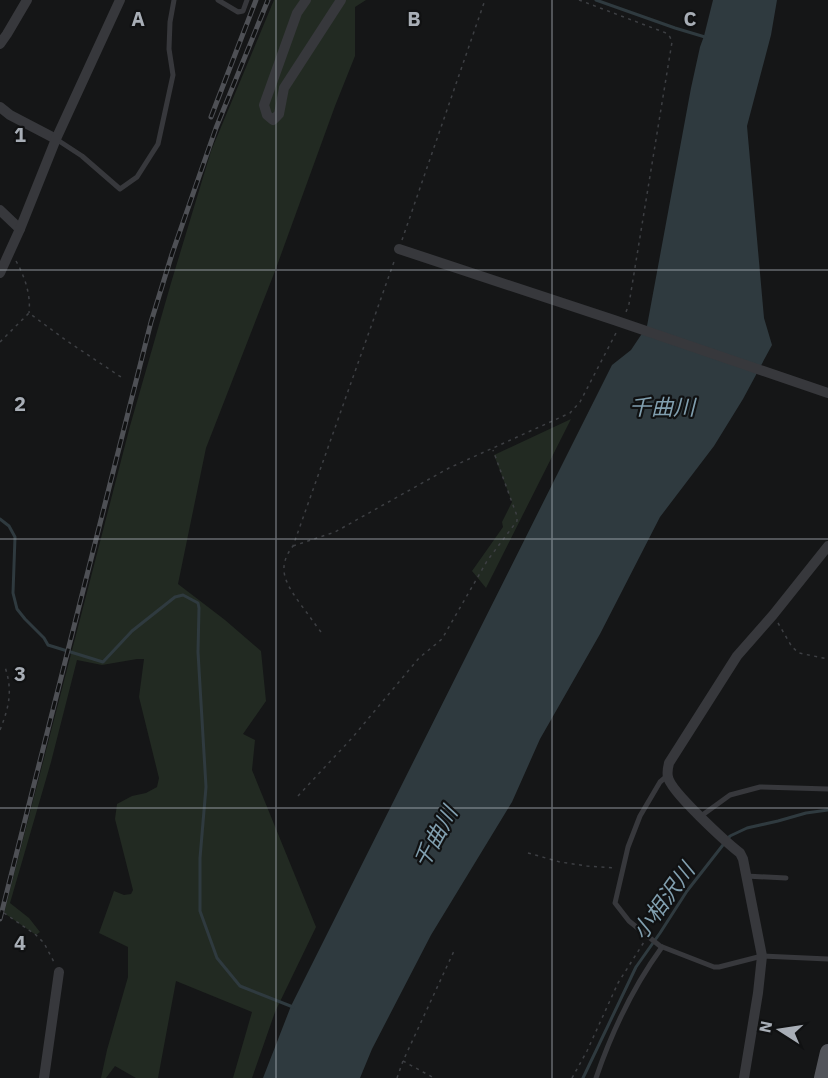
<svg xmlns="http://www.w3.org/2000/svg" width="828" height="1078" viewBox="0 0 828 1078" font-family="'IBM Plex Sans','Noto Sans JP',sans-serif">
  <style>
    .green { fill: #222a22 }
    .water { fill: #2f3a3f }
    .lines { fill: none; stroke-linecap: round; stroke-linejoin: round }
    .stream { stroke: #2f3a3f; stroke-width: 3 }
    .path { stroke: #3d3f43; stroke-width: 1.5; stroke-dasharray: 3 4.5; stroke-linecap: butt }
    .service { stroke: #37383c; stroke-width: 5 }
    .minor { stroke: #37383c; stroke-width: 10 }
    .primary { stroke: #53555b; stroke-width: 16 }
    .rail-casing { stroke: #4e5055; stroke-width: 5 }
    .rail { stroke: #101112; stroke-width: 3; stroke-dasharray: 9; stroke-linecap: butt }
    .grid { fill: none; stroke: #a8aeb6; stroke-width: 1.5; stroke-opacity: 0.55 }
    .labels { text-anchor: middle; stroke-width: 4.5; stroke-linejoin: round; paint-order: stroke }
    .water-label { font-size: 22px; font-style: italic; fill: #819faf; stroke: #101112 }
    .grid-label { font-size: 20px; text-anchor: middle; font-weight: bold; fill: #a8aeb6; stroke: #101112; stroke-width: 4.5; stroke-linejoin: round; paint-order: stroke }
  </style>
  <rect width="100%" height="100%" fill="#151617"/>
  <g class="green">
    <path d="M 274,0 L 366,0 L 355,7 L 355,56 L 335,106 L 275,271 L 206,448 L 178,584 L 225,620 L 261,651 L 266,701 L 243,734 L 255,740 L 252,770 L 316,927 L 275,1012 L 252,1078 L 233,1078 L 252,1012 L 176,981 L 158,1078 L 136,1078 L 115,1066 L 106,1078 L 101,1078 L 107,1050 L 128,977 L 128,947 L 99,933 L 114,891 L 124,895 L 131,894 L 133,890 L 115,819 L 117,804 L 132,796 L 146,793 L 157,787 L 159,778 L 139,697 L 144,659 L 137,659 L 102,665 L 77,660 L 51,762 L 10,903 L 29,918 L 40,932 L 36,935 L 4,913 L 130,426 L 171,283 L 211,151 Z"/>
    <path d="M 571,419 L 486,588 L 472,571 L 503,527 L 502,522 L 512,502 L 494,455 Z"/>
  </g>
  <path class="water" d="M 713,0 L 777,0 L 771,35 L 747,126 L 764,318 L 772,345 L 743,399 L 714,446 L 660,517 L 600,634 L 540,739 L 512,802 L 431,935 L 372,1049 L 360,1078 L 263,1078 L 291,1006 L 612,365 L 631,350 L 647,326 L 691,88 L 700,47 L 704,36 Z"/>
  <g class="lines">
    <g class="stream">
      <path d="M 596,0 L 675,28 L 705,37"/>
      <path d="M 0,519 L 9,526 L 15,537 L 13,593 L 17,609 L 25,619 L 44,638 L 48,645 L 103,662 L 132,631 L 175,597 L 183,595 L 198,603 L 199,608 L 198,652 L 206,787 L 200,858 L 200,911 L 217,958 L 240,986 L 293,1007"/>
      <path d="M 583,1078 L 636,967 L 660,933 L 687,891 L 730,836 L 747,828 L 778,821 L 806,813 L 828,810"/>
    </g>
    <g class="path">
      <path d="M 579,0 L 666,33 L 670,37 L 672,42 L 629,304 L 626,312"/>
      <path d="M 402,240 L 485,0"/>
      <path d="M 16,261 C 25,277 31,295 29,313"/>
      <path d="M 0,342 L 29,313 L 67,341 L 121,377"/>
      <path d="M 293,546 L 335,532 L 449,468 L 570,413 L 580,402 L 616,333"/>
      <path d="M 778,623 L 792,647 L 799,653 L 828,659"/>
      <path d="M 321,632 C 314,623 308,614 301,605 C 287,585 275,569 293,546 L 395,259"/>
      <path d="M 0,730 C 9,707 13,691 5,667"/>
      <path d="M 298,796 L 352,738 L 419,658 L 442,639 L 487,561 L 517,521 L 517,516 L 493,450"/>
      <path d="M 528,853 L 560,862 L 587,866 L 616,868"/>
      <path d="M 4,913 L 36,935 L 44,943 L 55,964"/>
      <path d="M 403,1061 L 434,1078"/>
      <path d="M 397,1078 L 403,1061 L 454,951"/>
      <path d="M 572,1078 L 587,1051 L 618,983 L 644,942"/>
    </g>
    <g class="service">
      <path d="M 218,0 L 238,12 L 243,11 L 247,0"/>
      <path d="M 56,139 L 82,156 L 120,189 L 137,177 L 158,144 L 173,75 L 169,49 L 170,22 L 174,0"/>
      <path d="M 667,776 L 660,782 L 640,816 L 628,847 L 615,903 L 629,921 L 660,946 L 714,967 L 719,967 L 762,956 L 828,959"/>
      <path d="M 701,816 L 730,795 L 760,787 L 828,789"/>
      <path d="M 746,876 L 786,878"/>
      <path d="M 596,1078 C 612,1031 633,987 662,947"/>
    </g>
    <g class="minor">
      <path d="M 306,0 L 297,13 L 264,105 L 267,115 L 273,120 L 279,114 L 284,88 L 341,0"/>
      <path d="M 0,44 L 7,34 L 27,0"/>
      <path d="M 0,107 L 10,115 L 56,139"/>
      <path d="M 0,210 L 20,229"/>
      <path d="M 399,249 L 614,320 L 828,393"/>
      <path d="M 0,273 L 20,229 L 56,139 L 120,0"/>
      <path d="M 44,1078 L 59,972"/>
      <path d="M 744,1078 L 758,993 L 762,956 L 743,859 L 740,853 C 726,842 670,791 668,777 C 667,773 668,767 669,763 L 737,656 L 773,615 L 828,546"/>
    </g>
    <path class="primary" d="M 822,1078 L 828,1052"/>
    <g class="rail-casing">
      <g id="rail">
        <path d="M 211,117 L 256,0"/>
        <path d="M 0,919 L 151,322 L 172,254 L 216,128 L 268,0"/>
      </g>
    </g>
    <use href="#rail" class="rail"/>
  </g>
  <path class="grid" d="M 276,0 L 276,1078M 552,0 L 552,1078M 0,270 L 828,270M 0,539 L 828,539M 0,808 L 828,808"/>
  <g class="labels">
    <g class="water-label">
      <text x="662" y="415">千曲川</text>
      <text transform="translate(435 837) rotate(-61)" y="8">千曲川</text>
      <text transform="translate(663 901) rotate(-54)" y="8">小相沢川</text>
    </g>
  </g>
  <g class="grid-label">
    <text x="138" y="26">A</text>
    <text x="414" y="26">B</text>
    <text x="690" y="26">C</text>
    <text x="20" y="142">1</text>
    <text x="20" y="411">2</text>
    <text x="20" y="681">3</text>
    <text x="20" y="950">4</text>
  </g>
  <g transform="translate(780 1030) rotate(282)" stroke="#101112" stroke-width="4.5" paint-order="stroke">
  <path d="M0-4.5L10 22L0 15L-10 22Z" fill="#a8aeb6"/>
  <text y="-9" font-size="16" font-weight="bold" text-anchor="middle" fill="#a8aeb6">N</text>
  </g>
</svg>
